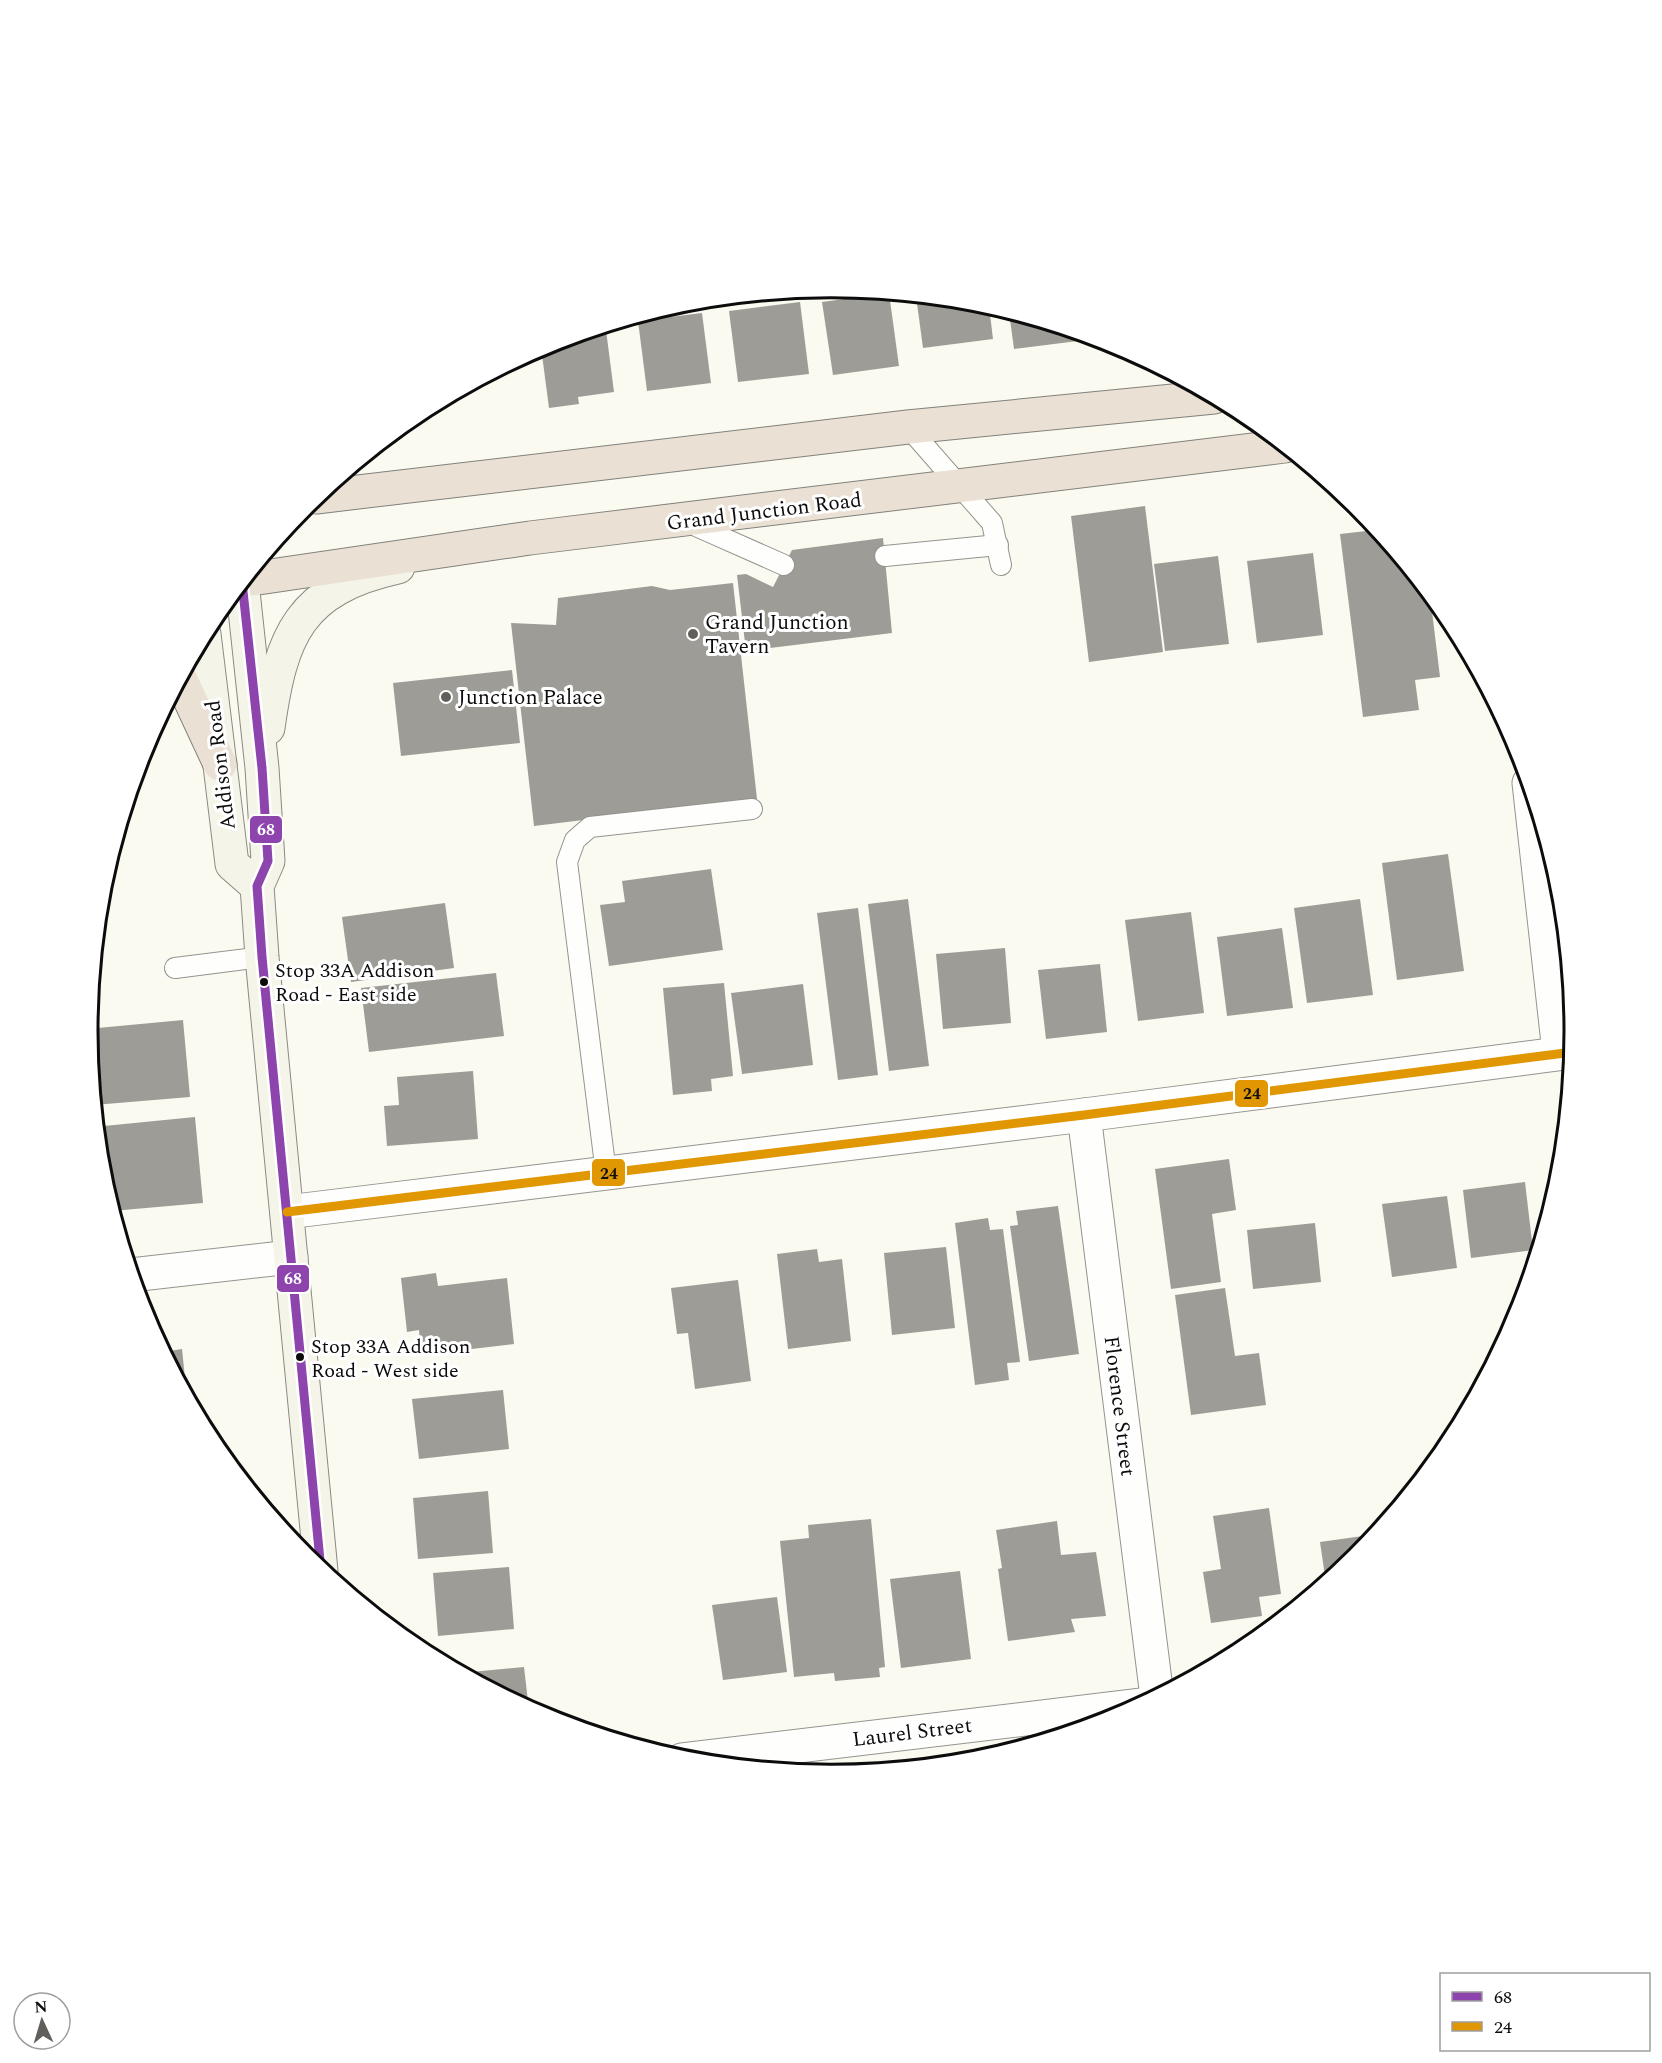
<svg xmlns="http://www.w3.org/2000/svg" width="1662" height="2063" viewBox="0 0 1662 2063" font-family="Spectral,serif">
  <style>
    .building { fill: #9e9c96 }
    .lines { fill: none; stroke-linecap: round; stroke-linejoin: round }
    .lane-casing { stroke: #94938f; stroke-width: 22 }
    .street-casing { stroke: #94938f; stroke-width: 35 }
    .secondary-casing { stroke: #8a8a85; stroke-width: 35 }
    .highway-casing { stroke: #81807c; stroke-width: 35 }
    .lane { stroke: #fefefd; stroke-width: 20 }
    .street { stroke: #fefefd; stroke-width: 33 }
    .secondary { stroke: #f5f4e8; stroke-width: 33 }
    .highway { stroke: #eae0d4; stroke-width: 33 }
    .bus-1-casing { stroke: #fff; stroke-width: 14 }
    .bus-2-casing { stroke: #fff; stroke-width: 14 }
    .bus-1 { stroke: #8e44ad; stroke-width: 9 }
    .bus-2 { stroke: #e09701; stroke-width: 9 }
    .poi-dot { fill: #605f5c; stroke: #fff; stroke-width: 2 }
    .bus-dot { fill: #0c0c0c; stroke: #fff; stroke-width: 2 }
    .labels { text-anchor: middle; stroke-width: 6; stroke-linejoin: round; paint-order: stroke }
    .bus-label { font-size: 20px; fill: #0c0c0c; stroke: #fff; text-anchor: start }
    .street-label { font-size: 21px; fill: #0c0c0c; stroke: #fff }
    .poi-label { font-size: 21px; fill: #0c0c0c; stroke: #fff; text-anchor: start }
    .rim { fill: none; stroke: #0c0c0c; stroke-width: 3 }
    .line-badge { stroke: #fff; stroke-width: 2 }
    .badge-label { font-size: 16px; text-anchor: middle; font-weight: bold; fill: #fff }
    .pale-badge-label { font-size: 16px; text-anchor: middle; font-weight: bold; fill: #111 }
  </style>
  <rect width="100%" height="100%" fill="#fbfaf0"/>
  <g class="building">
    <path d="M 889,293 L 899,366 L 833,375 L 822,302 Z"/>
    <path d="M 916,296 L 989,306 L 993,339 L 923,348 Z"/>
    <path d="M 800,302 L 809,374 L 738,382 L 729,311 Z"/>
    <path d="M 1009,312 L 1085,335 L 1086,340 L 1014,349 Z"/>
    <path d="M 702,313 L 711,383 L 647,391 L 638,321 Z"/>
    <path d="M 606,330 L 614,392 L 578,397 L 579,404 L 549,408 L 541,347 L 584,333 Z"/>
    <path d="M 1145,506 L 1163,652 L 1089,662 L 1071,516 Z"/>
    <path d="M 1375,530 L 1375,534 L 1380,533 L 1430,595 L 1440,677 L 1415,680 L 1419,710 L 1363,717 L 1340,534 Z"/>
    <path d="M 883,538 L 892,633 L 746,651 L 737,575 L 746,574 L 773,587 L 792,550 Z"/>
    <path d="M 1313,553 L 1323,635 L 1257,643 L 1247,561 Z"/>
    <path d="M 1218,556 L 1229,644 L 1165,651 L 1154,564 Z"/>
    <path d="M 733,583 L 757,799 L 534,826 L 511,623 L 556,625 L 558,598 L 652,586 L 670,590 Z"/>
    <path d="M 512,670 L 520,743 L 401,756 L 393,683 Z"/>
    <path d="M 1448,854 L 1464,971 L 1397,980 L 1382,863 Z"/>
    <path d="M 711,869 L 723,950 L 609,966 L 600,905 L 625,902 L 622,881 Z"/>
    <path d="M 908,899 L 929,1066 L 889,1071 L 868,904 Z"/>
    <path d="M 1360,899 L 1373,995 L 1307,1003 L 1294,908 Z"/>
    <path d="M 445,903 L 454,968 L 351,982 L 342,917 Z"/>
    <path d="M 858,908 L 878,1075 L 838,1080 L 817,913 Z"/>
    <path d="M 1191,912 L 1204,1013 L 1138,1021 L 1125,920 Z"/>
    <path d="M 1282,928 L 1293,1008 L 1227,1016 L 1217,937 Z"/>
    <path d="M 1005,948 L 1011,1023 L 943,1029 L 936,954 Z"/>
    <path d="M 1100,964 L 1107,1032 L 1046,1039 L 1038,970 Z"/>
    <path d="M 496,973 L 504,1036 L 369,1052 L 361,988 Z"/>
    <path d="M 724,983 L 733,1076 L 711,1079 L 712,1091 L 673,1095 L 663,988 Z"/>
    <path d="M 803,984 L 813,1065 L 742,1074 L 731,993 Z"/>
    <path d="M 183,1020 L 190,1097 L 94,1105 L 87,1029 Z"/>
    <path d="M 473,1071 L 478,1139 L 387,1146 L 384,1106 L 399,1105 L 397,1077 Z"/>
    <path d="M 195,1117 L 203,1203 L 112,1211 L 104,1126 Z"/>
    <path d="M 1229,1159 L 1236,1210 L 1212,1214 L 1221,1282 L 1171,1289 L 1155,1169 Z"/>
    <path d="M 1525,1182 L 1533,1250 L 1471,1258 L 1463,1190 Z"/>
    <path d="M 1447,1196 L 1457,1268 L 1392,1277 L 1382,1204 Z"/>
    <path d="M 1058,1206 L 1079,1354 L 1029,1361 L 1010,1226 L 1018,1225 L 1016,1211 Z"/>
    <path d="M 988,1218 L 990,1230 L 1003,1229 L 1020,1362 L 1007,1363 L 1009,1380 L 975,1385 L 955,1223 Z"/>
    <path d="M 1315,1223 L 1321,1282 L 1253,1289 L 1247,1230 Z"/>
    <path d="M 946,1247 L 955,1328 L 892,1335 L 884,1253 Z"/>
    <path d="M 817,1249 L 819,1262 L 842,1259 L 851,1341 L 788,1349 L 777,1254 Z"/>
    <path d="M 436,1273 L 438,1286 L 507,1278 L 514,1344 L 421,1355 L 419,1330 L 407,1332 L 401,1278 Z"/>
    <path d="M 738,1280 L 751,1381 L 695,1389 L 688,1333 L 677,1334 L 671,1288 Z"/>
    <path d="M 1225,1288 L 1235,1356 L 1259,1353 L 1266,1405 L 1191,1415 L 1175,1295 Z"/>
    <path d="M 182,1349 L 187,1398 L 163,1352 Z"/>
    <path d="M 503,1390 L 509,1449 L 419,1459 L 412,1399 Z"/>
    <path d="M 488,1491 L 493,1553 L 418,1559 L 413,1498 Z"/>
    <path d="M 1269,1508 L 1281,1594 L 1259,1597 L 1262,1616 L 1211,1623 L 1203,1572 L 1221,1569 L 1213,1516 Z"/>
    <path d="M 871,1519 L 885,1667 L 879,1668 L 880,1677 L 835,1681 L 834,1673 L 794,1677 L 780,1541 L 809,1538 L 808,1525 Z"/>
    <path d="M 1057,1521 L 1061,1555 L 1096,1552 L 1106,1616 L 1071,1619 L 1075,1632 L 1008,1641 L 998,1569 L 1002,1568 L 996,1530 Z"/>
    <path d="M 1377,1534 L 1357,1558 L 1326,1583 L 1320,1542 Z"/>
    <path d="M 509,1567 L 514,1629 L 438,1636 L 433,1573 Z"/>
    <path d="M 960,1571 L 971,1659 L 901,1668 L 890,1579 Z"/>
    <path d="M 777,1597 L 787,1672 L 723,1680 L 712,1605 Z"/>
    <path d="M 524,1667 L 529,1710 L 461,1673 Z"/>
  </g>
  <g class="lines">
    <g class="lane-casing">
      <g id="lane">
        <path d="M 908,427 L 992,523 L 1001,565"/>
        <path d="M 687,522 L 784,565"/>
        <path d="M 885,556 L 998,545"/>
        <path d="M 175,968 L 262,957"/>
        <path d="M 606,1173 L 567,862 L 575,840 L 590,827 L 752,809"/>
      </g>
    </g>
    <g class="street-casing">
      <g id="street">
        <path d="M 1529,783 L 1559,1052"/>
        <path d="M 1084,1115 L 1157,1697"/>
        <path d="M 287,1212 L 1084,1115 L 1573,1052"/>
        <path d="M 131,1275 L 291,1257"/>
        <path d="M 682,1760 L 1142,1705"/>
      </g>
    </g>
    <g class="secondary-casing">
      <g id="secondary">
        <path d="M 242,582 L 262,768 L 268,861 L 257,886 L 262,957 L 321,1571"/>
        <path d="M 204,634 L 232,864 L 257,886"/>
        <path d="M 268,728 C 281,635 299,589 398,567"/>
      </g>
    </g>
    <g class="highway-casing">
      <g id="highway">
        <path d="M 316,497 L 908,427 L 1214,397"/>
        <path d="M 244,580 L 530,538 L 1285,446"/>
        <path d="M 180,678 L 220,764"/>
      </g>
    </g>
    <use href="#lane" class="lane"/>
    <use href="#street" class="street"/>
    <use href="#secondary" class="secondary"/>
    <use href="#highway" class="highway"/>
    <g class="bus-1-casing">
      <path id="bus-1" d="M 242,582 L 262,768 L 268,861 L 257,886 L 262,957 L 321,1571"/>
    </g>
    <g class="bus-2-casing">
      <path id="bus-2" d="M 287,1212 L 1084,1115 L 1573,1052"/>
    </g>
    <use href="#bus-1" class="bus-1"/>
    <use href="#bus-2" class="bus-2"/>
  </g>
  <g class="poi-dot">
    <circle cx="693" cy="634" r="6"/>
    <circle cx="446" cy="697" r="6"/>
  </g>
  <g class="bus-dot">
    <circle cx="264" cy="982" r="5"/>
    <circle cx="300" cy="1357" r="5"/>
  </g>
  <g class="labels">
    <g class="bus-label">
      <text x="275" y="977">Stop 33A Addison<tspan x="275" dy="24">Road - East side</tspan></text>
      <text x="311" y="1353">Stop 33A Addison<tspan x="311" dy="24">Road - West side</tspan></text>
    </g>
    <g class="street-label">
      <text transform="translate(764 511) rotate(-7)" y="7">Grand Junction Road</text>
      <text transform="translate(220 765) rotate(-97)" y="7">Addison Road</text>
      <text transform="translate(1120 1406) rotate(83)" y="7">Florence Street</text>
      <text transform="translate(912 1732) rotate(-7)" y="7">Laurel Street</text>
    </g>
    <g class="poi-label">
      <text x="705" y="629">Grand Junction<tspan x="705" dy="24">Tavern</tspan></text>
      <text x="458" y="704">Junction Palace</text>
    </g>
  </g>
  <path d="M0 0H1662V2063H0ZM98 1031a733 733 0 1 1 1466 0a733 733 0 1 1-1466 0Z" fill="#fff" fill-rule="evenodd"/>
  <path class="rim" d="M98 1031a733 733 0 1 1 1466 0a733 733 0 1 1-1466 0Z"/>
  <g class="line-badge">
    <rect x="249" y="815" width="34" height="29" rx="6" fill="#8e44ad"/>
    <rect x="1234" y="1079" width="35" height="29" rx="6" fill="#e09701"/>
    <rect x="591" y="1158" width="35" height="29" rx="6" fill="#e09701"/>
    <rect x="276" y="1264" width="34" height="29" rx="6" fill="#8e44ad"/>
  </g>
  <g class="badge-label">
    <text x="266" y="835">68</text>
    <text x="293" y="1284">68</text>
  </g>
  <g class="pale-badge-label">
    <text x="1252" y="1099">24</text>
    <text x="609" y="1179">24</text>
  </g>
  <rect x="1440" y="1973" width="210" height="78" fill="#ffffff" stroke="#9e9e9e" stroke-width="1.5"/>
  <rect x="1452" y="1992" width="30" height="9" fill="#8e44ad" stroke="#9e9e9e" stroke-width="1.5"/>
  <text x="1494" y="2003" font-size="18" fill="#0c0c0c">68</text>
  <rect x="1452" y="2022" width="30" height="9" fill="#e09701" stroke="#9e9e9e" stroke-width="1.5"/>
  <text x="1494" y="2033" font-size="18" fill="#0c0c0c">24</text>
  <g transform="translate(42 2021) rotate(356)"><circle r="28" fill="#ffffff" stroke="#9e9e9e" stroke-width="1.5"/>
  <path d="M0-4.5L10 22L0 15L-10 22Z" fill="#605f5c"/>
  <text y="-9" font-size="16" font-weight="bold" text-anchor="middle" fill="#0c0c0c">N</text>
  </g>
</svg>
